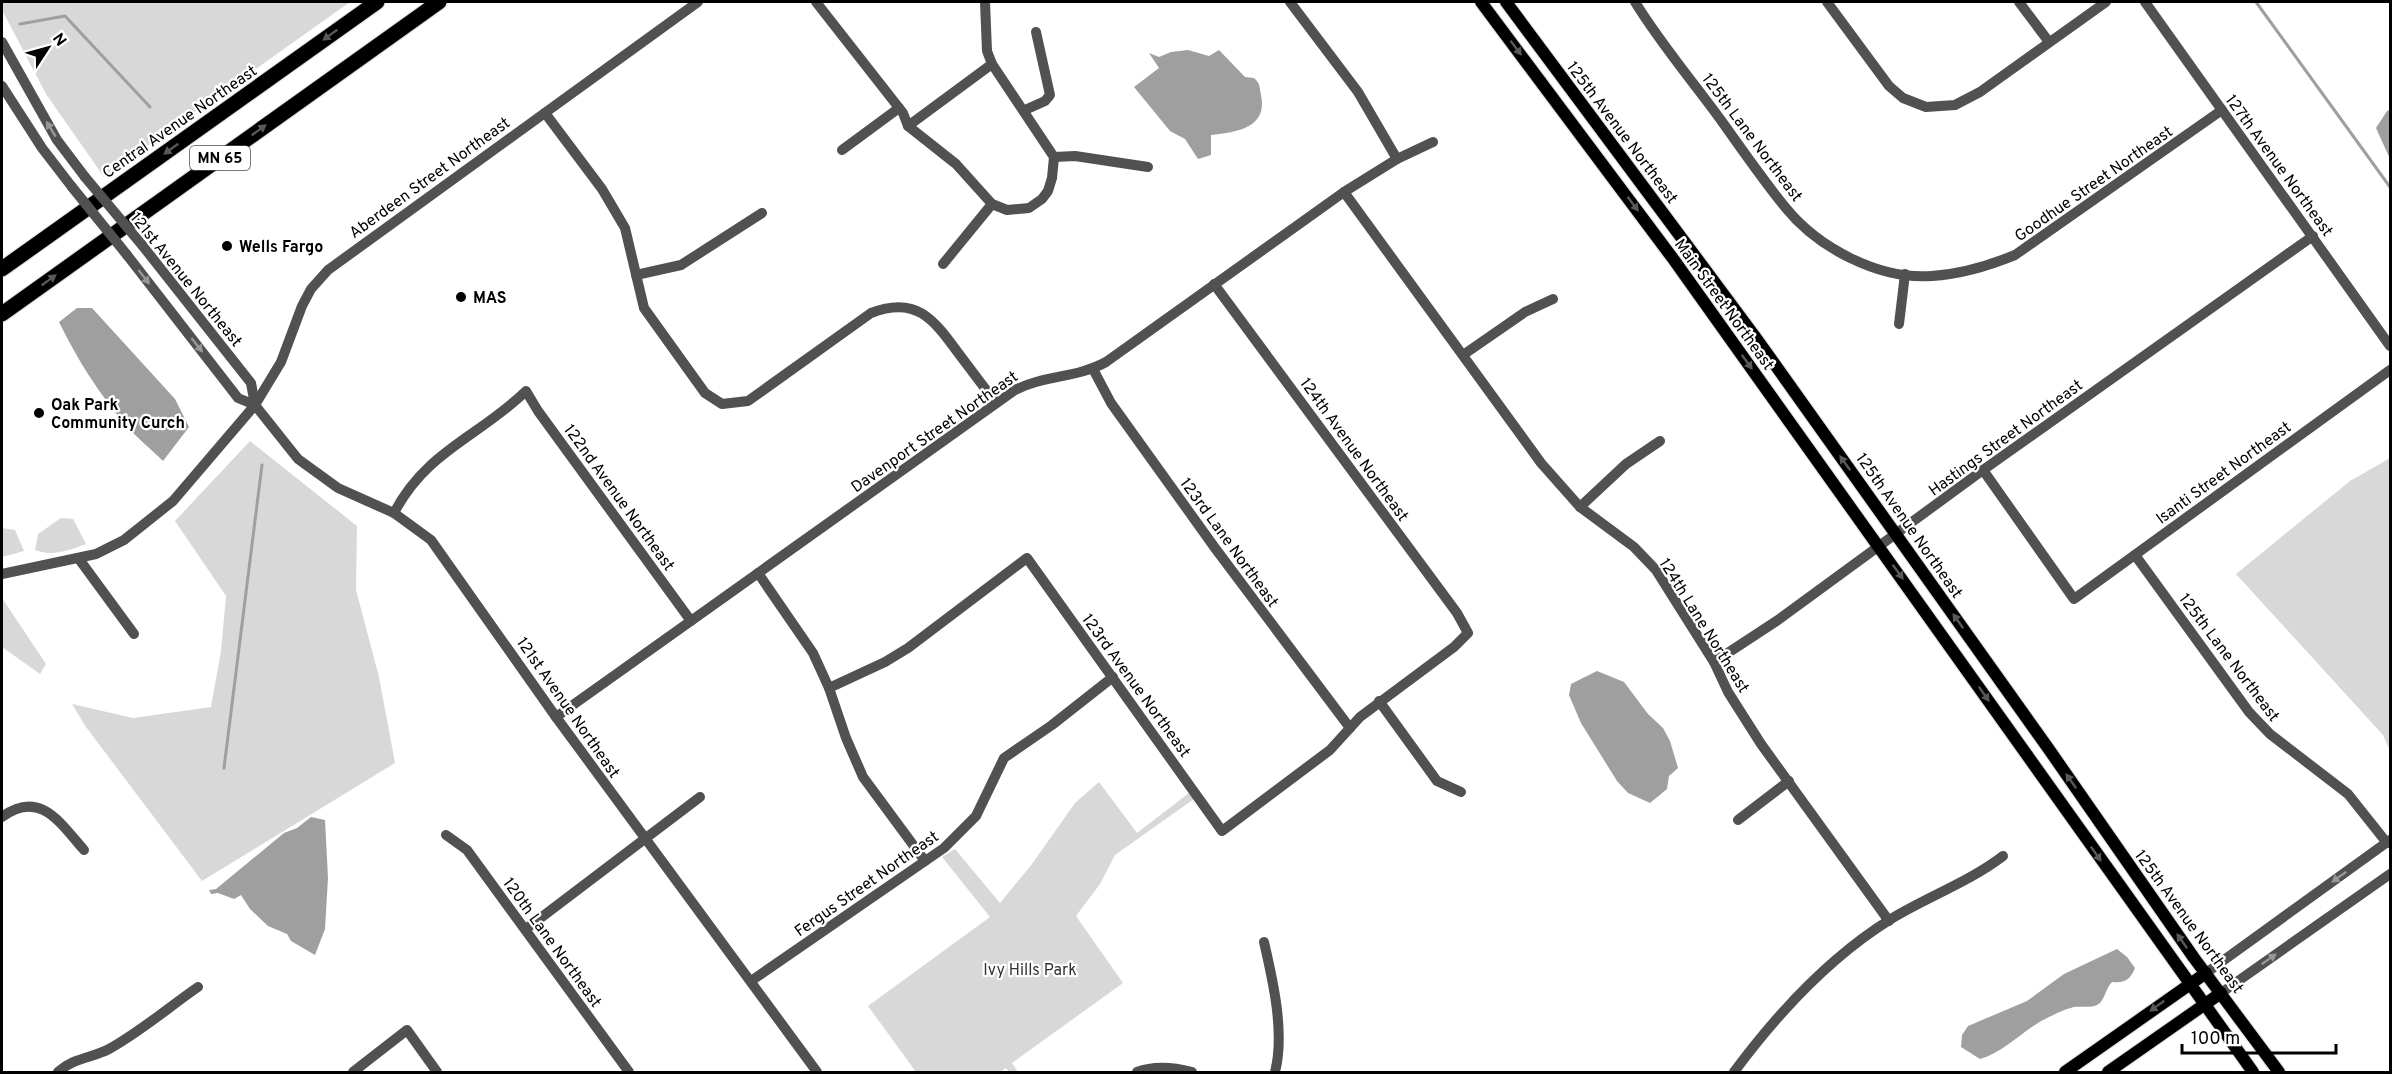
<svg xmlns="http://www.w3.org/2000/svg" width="2392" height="1074" viewBox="0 0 2392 1074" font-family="Overpass,sans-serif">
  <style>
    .green { fill: #d8d8d8 }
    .water { fill: #9f9f9f }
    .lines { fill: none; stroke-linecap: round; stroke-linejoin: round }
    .stream { stroke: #9f9f9f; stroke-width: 3 }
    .major-casing { stroke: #dbdbdb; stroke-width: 14 }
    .highway-casing { stroke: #dbdbdb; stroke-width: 17 }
    .minor { stroke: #515151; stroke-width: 10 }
    .major { stroke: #000; stroke-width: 12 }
    .highway { stroke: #000; stroke-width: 15 }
    .minor-bridge { stroke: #515151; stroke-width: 10 }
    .oneway { fill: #595959 }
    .oneway2 { fill: #979797 }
    .poi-dot { fill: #000; stroke: #fff; stroke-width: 2 }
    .labels { text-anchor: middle; stroke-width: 4.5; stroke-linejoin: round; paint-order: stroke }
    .shield { fill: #fff; stroke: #4c4c4c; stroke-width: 1.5 }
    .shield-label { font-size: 15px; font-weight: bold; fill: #000 }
    .street-label { font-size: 16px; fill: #000; stroke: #fff }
    .poi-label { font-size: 16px; font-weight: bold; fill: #000; stroke: #fff; text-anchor: start }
    .park-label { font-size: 16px; fill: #2f2f2f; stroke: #fff }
  </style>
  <rect width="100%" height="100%" fill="#fff"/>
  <g class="green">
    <path d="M 2,2 L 350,2 L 104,177 L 46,94 L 2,10 Z"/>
    <path d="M 250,441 L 357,526 L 356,590 L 379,677 L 395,763 L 202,881 L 86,727 L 72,704 L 133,718 L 211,707 L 221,651 L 226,596 L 175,521 Z"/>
    <path d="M 2390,458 L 2390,751 L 2383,735 L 2236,574 L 2350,481 Z"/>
    <path d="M 61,518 L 73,519 L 86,544 C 70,550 52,557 35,550 L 38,534 Z"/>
    <path d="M 2,528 L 15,530 L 24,551 L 2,557 Z"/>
    <path d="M 2,598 L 46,664 L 40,674 L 2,647 Z"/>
    <path d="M 1099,782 L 1137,833 L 1189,793 L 1194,799 L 1115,855 L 1100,884 L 1076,916 L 1123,983 L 1012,1063 L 1018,1072 L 1009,1072 L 1006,1068 L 1000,1072 L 916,1072 L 868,1006 L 990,917 L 942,857 L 955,849 L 1000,903 L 1032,864 L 1075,803 Z"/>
  </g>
  <g class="water">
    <path d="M 1188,50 L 1209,56 L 1219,50 L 1245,77 L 1254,78 C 1261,85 1259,86 1261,95 C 1268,128 1237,132 1211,135 L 1211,155 L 1198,159 L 1185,139 L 1170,131 L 1134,87 L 1159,68 L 1149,53 L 1159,57 L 1171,52 Z"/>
    <path d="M 2390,110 L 2390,159 L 2376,128 L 2387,111 Z"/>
    <path d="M 77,308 L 92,308 L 175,399 L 189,427 L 163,461 C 151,449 137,438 126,425 C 99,394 77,359 59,322 Z"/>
    <path d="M 1597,671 L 1624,682 L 1648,714 L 1663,728 L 1670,741 L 1678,768 L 1669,776 L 1667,789 L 1650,803 L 1628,793 L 1617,781 L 1581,723 L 1569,695 L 1571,684 Z"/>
    <path d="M 311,817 L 325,820 L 328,878 L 325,929 L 315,955 L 291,941 L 287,934 L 268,926 L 250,909 L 241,895 L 234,899 L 218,893 L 211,894 L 209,890 L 216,889 L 284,833 L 297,828 Z"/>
    <path d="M 2117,949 L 2127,957 L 2135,968 C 2130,980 2125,983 2112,982 C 2105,989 2105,1001 2097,1005 C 2090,1008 2081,1006 2074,1007 C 2065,1009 2055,1014 2047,1018 C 2024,1029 2005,1052 1980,1059 L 1961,1047 L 1962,1035 L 1968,1026 L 2027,1001 L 2064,974 Z"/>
  </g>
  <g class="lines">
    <g class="stream">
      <path d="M 2256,2 L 2390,187"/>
      <path d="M 20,24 L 65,16 L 150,107"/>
      <path d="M 224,768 L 262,465"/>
    </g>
    <g class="major-casing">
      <g id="major">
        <path d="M 1481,2 L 1674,260 L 2253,1072"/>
        <path d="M 1506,2 L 1756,338 L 2048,748 L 2194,958 L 2279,1072"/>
        <path d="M 2065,1072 L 2206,973"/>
        <path d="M 2108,1072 L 2221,993"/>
      </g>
    </g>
    <g class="highway-casing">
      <g id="highway">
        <path d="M 2,269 L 377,2"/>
        <path d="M 2,314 L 439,2"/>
      </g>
    </g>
    <g class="minor">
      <path d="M 816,2 L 903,113 L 908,126 L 956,164 L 992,204 L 1007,210 L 1029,208 L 1042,199 L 1048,191 L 1052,178 L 1054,157 L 992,64 L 987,51 L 985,2"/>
      <path d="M 1290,2 L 1358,92 L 1397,159"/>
      <path d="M 1635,2 C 1660,43 1694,83 1723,123 C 1743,151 1763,180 1785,207 C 1818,248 1879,280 1932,276 C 1962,274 1988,266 2015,255 L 2222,110"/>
      <path d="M 1827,2 L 1889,86 L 1903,98 L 1926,107 L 1955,105 L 1980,92 L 2106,2"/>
      <path d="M 2019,2 L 2049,42"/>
      <path d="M 2145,2 L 2390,346"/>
      <path d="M 2,42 L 57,140 L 85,177"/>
      <path d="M 2,86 L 42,148 L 72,187"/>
      <path d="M 1025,110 L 1045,101 L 1050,95 L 1036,32"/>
      <path d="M 545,113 L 602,189 L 625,228 L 644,308 L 705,393 L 722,404 L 748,401 L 871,313 C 917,295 934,320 959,354 C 971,370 984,387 996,403"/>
      <path d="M 908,126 L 992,64"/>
      <path d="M 842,150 L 899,108"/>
      <path d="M 1054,157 L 1075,156 L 1148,167"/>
      <path d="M 1344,192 L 1541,463 L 1580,507 L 1634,547 L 1656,570 L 1714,662 L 1728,692 L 1761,744 L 1889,921"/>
      <path d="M 142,245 L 251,383 L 255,405 L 298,459 L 338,488 L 394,513 L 431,540 L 556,717 L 817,1072"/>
      <path d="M 127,255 L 238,398 L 255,405"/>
      <path d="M 943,264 L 992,204"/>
      <path d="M 636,275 L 681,265 L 762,213"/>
      <path d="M 1899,324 L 1905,274"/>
      <path d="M 1463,355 L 1525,312 L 1553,299"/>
      <path d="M 1093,369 L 1111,403 L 1215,548 L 1350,728"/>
      <path d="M 1983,470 L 2074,599 L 2390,370"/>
      <path d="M 1580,507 L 1626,464 L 1660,441"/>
      <path d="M 394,513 C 426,451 480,436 526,391 L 538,411 L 691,621"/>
      <path d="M 2135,555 L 2249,712 L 2270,734 L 2348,794 L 2387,843"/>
      <path d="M 79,559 L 134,634"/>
      <path d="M 758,573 L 813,653 L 829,688 L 846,738 L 863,777 L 925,861"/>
      <path d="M 2,574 L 96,554 L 124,540 L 173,501 L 255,405 L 281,362 L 302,306 L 311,289 L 328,270 L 698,2"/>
      <path d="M 1714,662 L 1778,620 L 1983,470 L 2313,236"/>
      <path d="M 829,688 L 885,662 L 908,648 L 1027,558 L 1222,831 L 1330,750 L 1360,717 L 1454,647 L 1468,633 L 1457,613 L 1214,284"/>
      <path d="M 1379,701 L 1437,781 L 1461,792"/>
      <path d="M 556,717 L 1015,390 C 1044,375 1077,378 1106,362 L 1344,192 L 1397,159 L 1433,142"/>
      <path d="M 2,817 C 40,789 60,823 84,850"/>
      <path d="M 1738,820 L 1789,781"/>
      <path d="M 446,835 L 467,850 L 629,1072"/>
      <path d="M 526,929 L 700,797"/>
      <path d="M 1264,942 C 1273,981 1285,1033 1275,1072"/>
      <path d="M 2206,973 L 2390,840"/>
      <path d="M 751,981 L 944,848 L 976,816 L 1004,758 L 1052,725 L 1113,677"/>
      <path d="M 2221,993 L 2390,874"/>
      <path d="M 58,1072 C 73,1058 92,1058 109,1049 C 140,1032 169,1007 198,987"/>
      <path d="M 353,1072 L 407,1030 L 437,1072"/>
      <path d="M 1137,1072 C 1155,1065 1173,1067 1192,1072"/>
      <path d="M 1734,1072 C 1777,1014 1828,958 1891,919 C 1927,897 1969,882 2003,856"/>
    </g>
    <use href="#major" class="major"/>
    <use href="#highway" class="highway"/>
    <g class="minor-bridge">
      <path d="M 85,177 L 142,245"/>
      <path d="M 72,187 L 127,255"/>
    </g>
  </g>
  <defs><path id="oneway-solid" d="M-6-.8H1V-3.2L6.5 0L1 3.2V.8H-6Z" transform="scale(1.5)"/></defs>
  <g class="oneway">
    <use href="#oneway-solid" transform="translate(330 35) rotate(144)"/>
    <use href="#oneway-solid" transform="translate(1516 48) rotate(53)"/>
    <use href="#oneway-solid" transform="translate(259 130) rotate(-36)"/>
    <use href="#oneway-solid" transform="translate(171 149) rotate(144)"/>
    <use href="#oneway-solid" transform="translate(1633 204) rotate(53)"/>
    <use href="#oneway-solid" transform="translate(49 280) rotate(-36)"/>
    <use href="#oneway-solid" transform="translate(1747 362) rotate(54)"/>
    <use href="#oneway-solid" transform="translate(1845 463) rotate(-126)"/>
    <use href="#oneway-solid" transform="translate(1898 572) rotate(54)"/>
    <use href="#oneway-solid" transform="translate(1958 621) rotate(-125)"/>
    <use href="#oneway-solid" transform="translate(1984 694) rotate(55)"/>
    <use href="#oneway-solid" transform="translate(2071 781) rotate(-125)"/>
    <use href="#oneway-solid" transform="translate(2096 854) rotate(55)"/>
    <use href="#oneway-solid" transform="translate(2182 941) rotate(-125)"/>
    <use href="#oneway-solid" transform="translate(2157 1006) rotate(144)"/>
  </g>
  <g class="oneway2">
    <use href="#oneway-solid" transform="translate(51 129) rotate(-121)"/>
    <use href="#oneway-solid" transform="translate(144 277) rotate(52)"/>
    <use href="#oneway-solid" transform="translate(197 345) rotate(52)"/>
    <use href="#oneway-solid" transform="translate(2339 877) rotate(144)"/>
    <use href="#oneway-solid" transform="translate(2269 959) rotate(-35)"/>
  </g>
  <g class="poi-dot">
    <circle cx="227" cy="246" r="6"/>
    <circle cx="461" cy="297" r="6"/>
    <circle cx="39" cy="413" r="6"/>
  </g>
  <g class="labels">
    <rect class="shield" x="190" y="146" width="60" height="24" rx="4.5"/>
    <g class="shield-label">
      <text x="220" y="163">MN 65</text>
    </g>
    <g class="street-label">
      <text transform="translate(179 121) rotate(-35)" y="6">Central Avenue Northeast</text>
      <text transform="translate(1623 132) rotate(53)" y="6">125th Avenue Northeast</text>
      <text transform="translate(1753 137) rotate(53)" y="6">125th Lane Northeast</text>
      <text transform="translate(2280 165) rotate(54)" y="6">127th Avenue Northeast</text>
      <text transform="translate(429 177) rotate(-36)" y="6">Aberdeen Street Northeast</text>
      <text transform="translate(2093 183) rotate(-35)" y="6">Goodhue Street Northeast</text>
      <text transform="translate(187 279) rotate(51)" y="6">121st Avenue Northeast</text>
      <text transform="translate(1725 304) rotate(54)" y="6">Main Street Northeast</text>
      <text transform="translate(934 431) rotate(-35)" y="6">Davenport Street Northeast</text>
      <text transform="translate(2005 437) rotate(-36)" y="6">Hastings Street Northeast</text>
      <text transform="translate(1355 449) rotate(54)" y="6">124th Avenue Northeast</text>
      <text transform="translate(2223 472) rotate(-36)" y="6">Isanti Street Northeast</text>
      <text transform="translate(620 497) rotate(54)" y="6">122nd Avenue Northeast</text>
      <text transform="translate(1910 525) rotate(55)" y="6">125th Avenue Northeast</text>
      <text transform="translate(1230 542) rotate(54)" y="6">123rd Lane Northeast</text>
      <text transform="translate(1705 625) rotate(58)" y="6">124th Lane Northeast</text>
      <text transform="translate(2230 657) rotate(53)" y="6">125th Lane Northeast</text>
      <text transform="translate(1137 685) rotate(54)" y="6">123rd Avenue Northeast</text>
      <text transform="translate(569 707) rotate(55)" y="6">121st Avenue Northeast</text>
      <text transform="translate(866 883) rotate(-35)" y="6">Fergus Street Northeast</text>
      <text transform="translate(2190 921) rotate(54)" y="6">125th Avenue Northeast</text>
      <text transform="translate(553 942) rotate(54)" y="6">120th Lane Northeast</text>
    </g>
    <g class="poi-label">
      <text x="239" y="252">Wells Fargo</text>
      <text x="473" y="303">MAS</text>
      <text x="51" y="410">Oak Park<tspan x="51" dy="18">Community Curch</tspan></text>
    </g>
    <g class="park-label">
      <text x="1030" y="975">Ivy Hills Park</text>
    </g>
  </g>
  <rect width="2392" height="1074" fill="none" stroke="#000000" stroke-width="6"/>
  <g transform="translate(48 48) rotate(54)" stroke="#ffffff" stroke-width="4.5" paint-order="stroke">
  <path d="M0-4.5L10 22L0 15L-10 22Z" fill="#000000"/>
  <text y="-9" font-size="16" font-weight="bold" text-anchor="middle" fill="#000000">N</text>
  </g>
  <path d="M2182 1044v9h154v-9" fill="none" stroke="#000000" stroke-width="3"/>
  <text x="2191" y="1044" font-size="18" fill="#000000" stroke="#ffffff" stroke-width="4.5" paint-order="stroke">100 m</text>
</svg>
